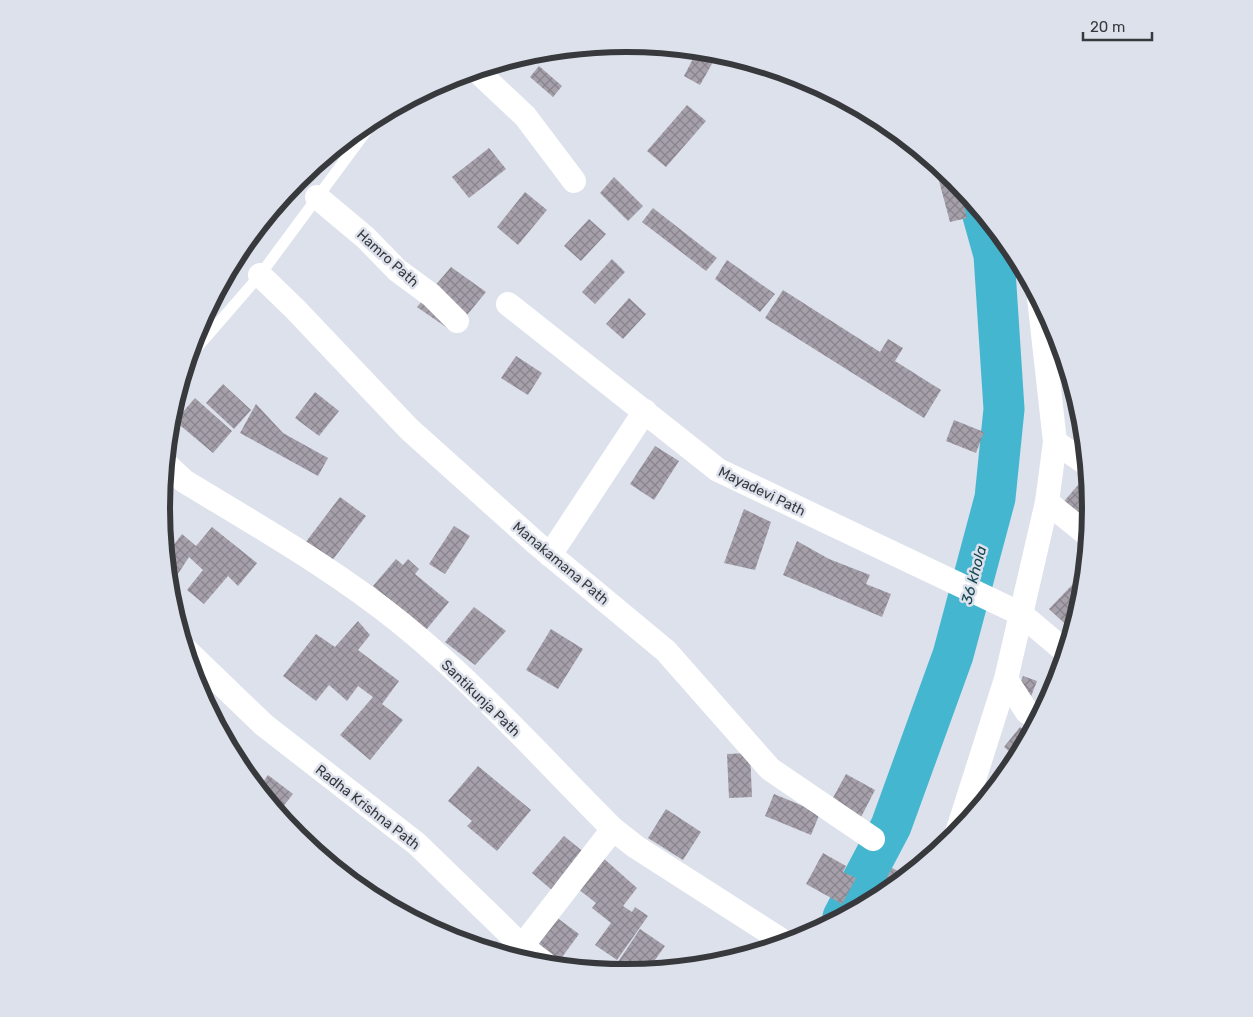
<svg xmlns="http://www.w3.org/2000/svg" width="1253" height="1017" viewBox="0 0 1253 1017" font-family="Rubik,sans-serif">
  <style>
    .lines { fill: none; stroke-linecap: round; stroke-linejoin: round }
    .river { stroke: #45b6cf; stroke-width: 41 }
    .building { fill: url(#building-cross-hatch) }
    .lane { stroke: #fff; stroke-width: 11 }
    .street { stroke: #fff; stroke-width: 24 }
    .labels { text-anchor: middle; stroke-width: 5; stroke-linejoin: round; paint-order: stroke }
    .street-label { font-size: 14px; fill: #37393d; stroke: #dce1ec }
    .water-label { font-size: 15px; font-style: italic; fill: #164751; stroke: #dce1ec }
    .rim { fill: none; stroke: #37393d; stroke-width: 6 }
  </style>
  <defs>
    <pattern id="building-cross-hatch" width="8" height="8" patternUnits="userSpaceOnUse" patternTransform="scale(1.25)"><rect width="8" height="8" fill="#a6a0aa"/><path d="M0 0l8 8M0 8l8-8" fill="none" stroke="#88838c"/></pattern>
  </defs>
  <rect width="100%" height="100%" fill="#dce1ec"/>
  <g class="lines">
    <path class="river" d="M 843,917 L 891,826 L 953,655 L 995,498 L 1004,409 L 994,255 L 982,212"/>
  </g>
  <g class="building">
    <path d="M 697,51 L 717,55 L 700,85 L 684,76 Z"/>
    <path d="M 539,66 L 562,86 L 553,97 L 530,77 Z"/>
    <path d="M 687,105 L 706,121 L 666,167 L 647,151 Z"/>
    <path d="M 895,130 L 908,141 L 912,144 L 903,148 Z"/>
    <path d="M 489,148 L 506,169 L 469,198 L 452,177 Z"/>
    <path d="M 934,162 L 958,183 L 967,218 L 950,222 Z"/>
    <path d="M 614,177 L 643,206 L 628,221 L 600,193 Z"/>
    <path d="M 525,192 L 547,210 L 518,245 L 497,227 Z"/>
    <path d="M 653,208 L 717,258 L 706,271 L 642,222 Z"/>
    <path d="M 589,219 L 606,234 L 581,261 L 564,246 Z"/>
    <path d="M 612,259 L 625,272 L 595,304 L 582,292 Z"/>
    <path d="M 727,260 L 775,294 L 760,312 L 715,279 Z"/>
    <path d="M 451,267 L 486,292 L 453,332 L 417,307 Z"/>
    <path d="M 783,290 L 880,352 L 888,339 L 903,348 L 895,361 L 941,390 L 924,418 L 765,318 Z"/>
    <path d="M 629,298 L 646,314 L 623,339 L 606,324 Z"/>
    <path d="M 516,356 L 542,373 L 528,395 L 501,378 Z"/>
    <path d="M 223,384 L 251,410 L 234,429 L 206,403 Z"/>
    <path d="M 315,392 L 339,411 L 319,436 L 295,418 Z"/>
    <path d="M 195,398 L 232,431 L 213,453 L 175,421 Z"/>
    <path d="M 256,404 L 283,433 L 328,458 L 318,476 L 240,433 Z"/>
    <path d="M 954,420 L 984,432 L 976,453 L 946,441 Z"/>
    <path d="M 1083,424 L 1083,426 L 1085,440 L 1076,432 Z"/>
    <path d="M 1078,438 L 1085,444 L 1087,461 L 1070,446 Z"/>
    <path d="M 655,446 L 679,461 L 654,500 L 630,484 Z"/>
    <path d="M 1083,479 L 1089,484 L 1091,509 L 1090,525 L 1061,505 Z"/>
    <path d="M 340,497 L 366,516 L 328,566 L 302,547 Z"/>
    <path d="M 744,509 L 771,522 L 755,570 L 724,563 Z"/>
    <path d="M 454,526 L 470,536 L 445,574 L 429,564 Z"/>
    <path d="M 212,527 L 257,563 L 238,586 L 228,576 L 204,604 L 187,590 L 203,570 L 189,557 L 172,583 L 169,580 L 166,555 L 182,534 L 196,546 Z"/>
    <path d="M 797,541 L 829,559 L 870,575 L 866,584 L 891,594 L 882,617 L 783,575 Z"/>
    <path d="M 396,559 L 403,565 L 408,559 L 419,569 L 415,574 L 449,602 L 426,630 L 373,586 Z"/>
    <path d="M 1073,584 L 1083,593 L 1073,631 L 1049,609 Z"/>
    <path d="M 474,607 L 506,631 L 475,665 L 445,642 Z"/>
    <path d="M 358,621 L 370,635 L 358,650 L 399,681 L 382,704 L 403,720 L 370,760 L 340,735 L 373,697 L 358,686 L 347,701 L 329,685 L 316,701 L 283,676 L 316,634 L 335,647 Z"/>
    <path d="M 551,629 L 583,649 L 558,689 L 526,670 Z"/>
    <path d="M 1050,672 L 1059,676 L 1044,709 L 1035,704 Z"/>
    <path d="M 1023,676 L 1037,681 L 1030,699 L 1016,694 Z"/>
    <path d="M 1020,727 L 1030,735 L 1017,758 L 1004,747 Z"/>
    <path d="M 750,753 L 752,797 L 729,798 L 727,754 Z"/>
    <path d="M 478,766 L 531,810 L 497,851 L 467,826 L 472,821 L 448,801 Z"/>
    <path d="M 846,774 L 875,790 L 859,821 L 829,805 Z"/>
    <path d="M 268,775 L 293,794 L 278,813 L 258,789 Z"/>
    <path d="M 774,794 L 820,813 L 811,835 L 765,816 Z"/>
    <path d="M 666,809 L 701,832 L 683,860 L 648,838 Z"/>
    <path d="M 564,836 L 586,854 L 553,891 L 532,873 Z"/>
    <path d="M 823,853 L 846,866 L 843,872 L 856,878 L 842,904 L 806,884 Z"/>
    <path d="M 602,857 L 637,888 L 623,906 L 632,912 L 635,907 L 648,916 L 617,960 L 595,945 L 611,923 L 592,908 L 596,903 L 577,888 Z"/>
    <path d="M 892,868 L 908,876 L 874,900 Z"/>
    <path d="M 556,917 L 579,934 L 557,964 L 534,948 Z"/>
    <path d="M 640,929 L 665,946 L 647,971 L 634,973 L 618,962 Z"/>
    <path d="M 496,941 L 514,958 L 488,950 Z"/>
  </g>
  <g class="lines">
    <path class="lane" d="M 189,357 L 260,275 L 376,118"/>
    <g class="street">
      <path d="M 477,71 L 525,116 L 574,181"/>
      <path d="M 317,197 L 366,238 L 397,270 L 431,295 L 457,321"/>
      <path d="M 260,275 L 295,309 L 409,429 L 536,543 L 666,651 L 770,769 L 873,839"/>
      <path d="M 508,304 L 718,470 L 1021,614 L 1066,652"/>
      <path d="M 1055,442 L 1087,464"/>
      <path d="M 166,464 L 184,481 C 258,526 334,569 402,624 C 477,685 544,760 613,829 L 636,847 L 786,943"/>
      <path d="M 1047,502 L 1089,536"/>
      <path d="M 550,555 L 645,411"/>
      <path d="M 186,650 L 264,725 L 417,844 L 522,946 L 548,966"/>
      <path d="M 1006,679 L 1027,712 L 1038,720"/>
      <path d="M 956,836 L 1006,679 L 1047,502 L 1055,442 L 1039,298"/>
      <path d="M 522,946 L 613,829"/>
    </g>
  </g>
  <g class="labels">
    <g class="street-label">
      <text transform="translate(388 258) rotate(42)" y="5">Hamro Path</text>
      <text transform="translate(762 491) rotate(26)" y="5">Mayadevi Path</text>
      <text transform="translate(561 563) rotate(40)" y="5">Manakamana Path</text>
      <text transform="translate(481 698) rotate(44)" y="5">Santikunja Path</text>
      <text transform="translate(368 807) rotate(38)" y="5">Radha Krishna Path</text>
    </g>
    <g class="water-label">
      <text transform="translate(974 575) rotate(-75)" y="5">36 khola</text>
    </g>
  </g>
  <path d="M0 0H1253V1017H0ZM170 508a456 456 0 1 1 912 0a456 456 0 1 1-912 0Z" fill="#dce1ec" fill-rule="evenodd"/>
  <path class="rim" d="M170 508a456 456 0 1 1 912 0a456 456 0 1 1-912 0Z"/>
  <path d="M1083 32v8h69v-8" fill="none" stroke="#37393d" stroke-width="2.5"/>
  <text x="1090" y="32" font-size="15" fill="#37393d" stroke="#dce1ec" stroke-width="4" paint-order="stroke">20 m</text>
</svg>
